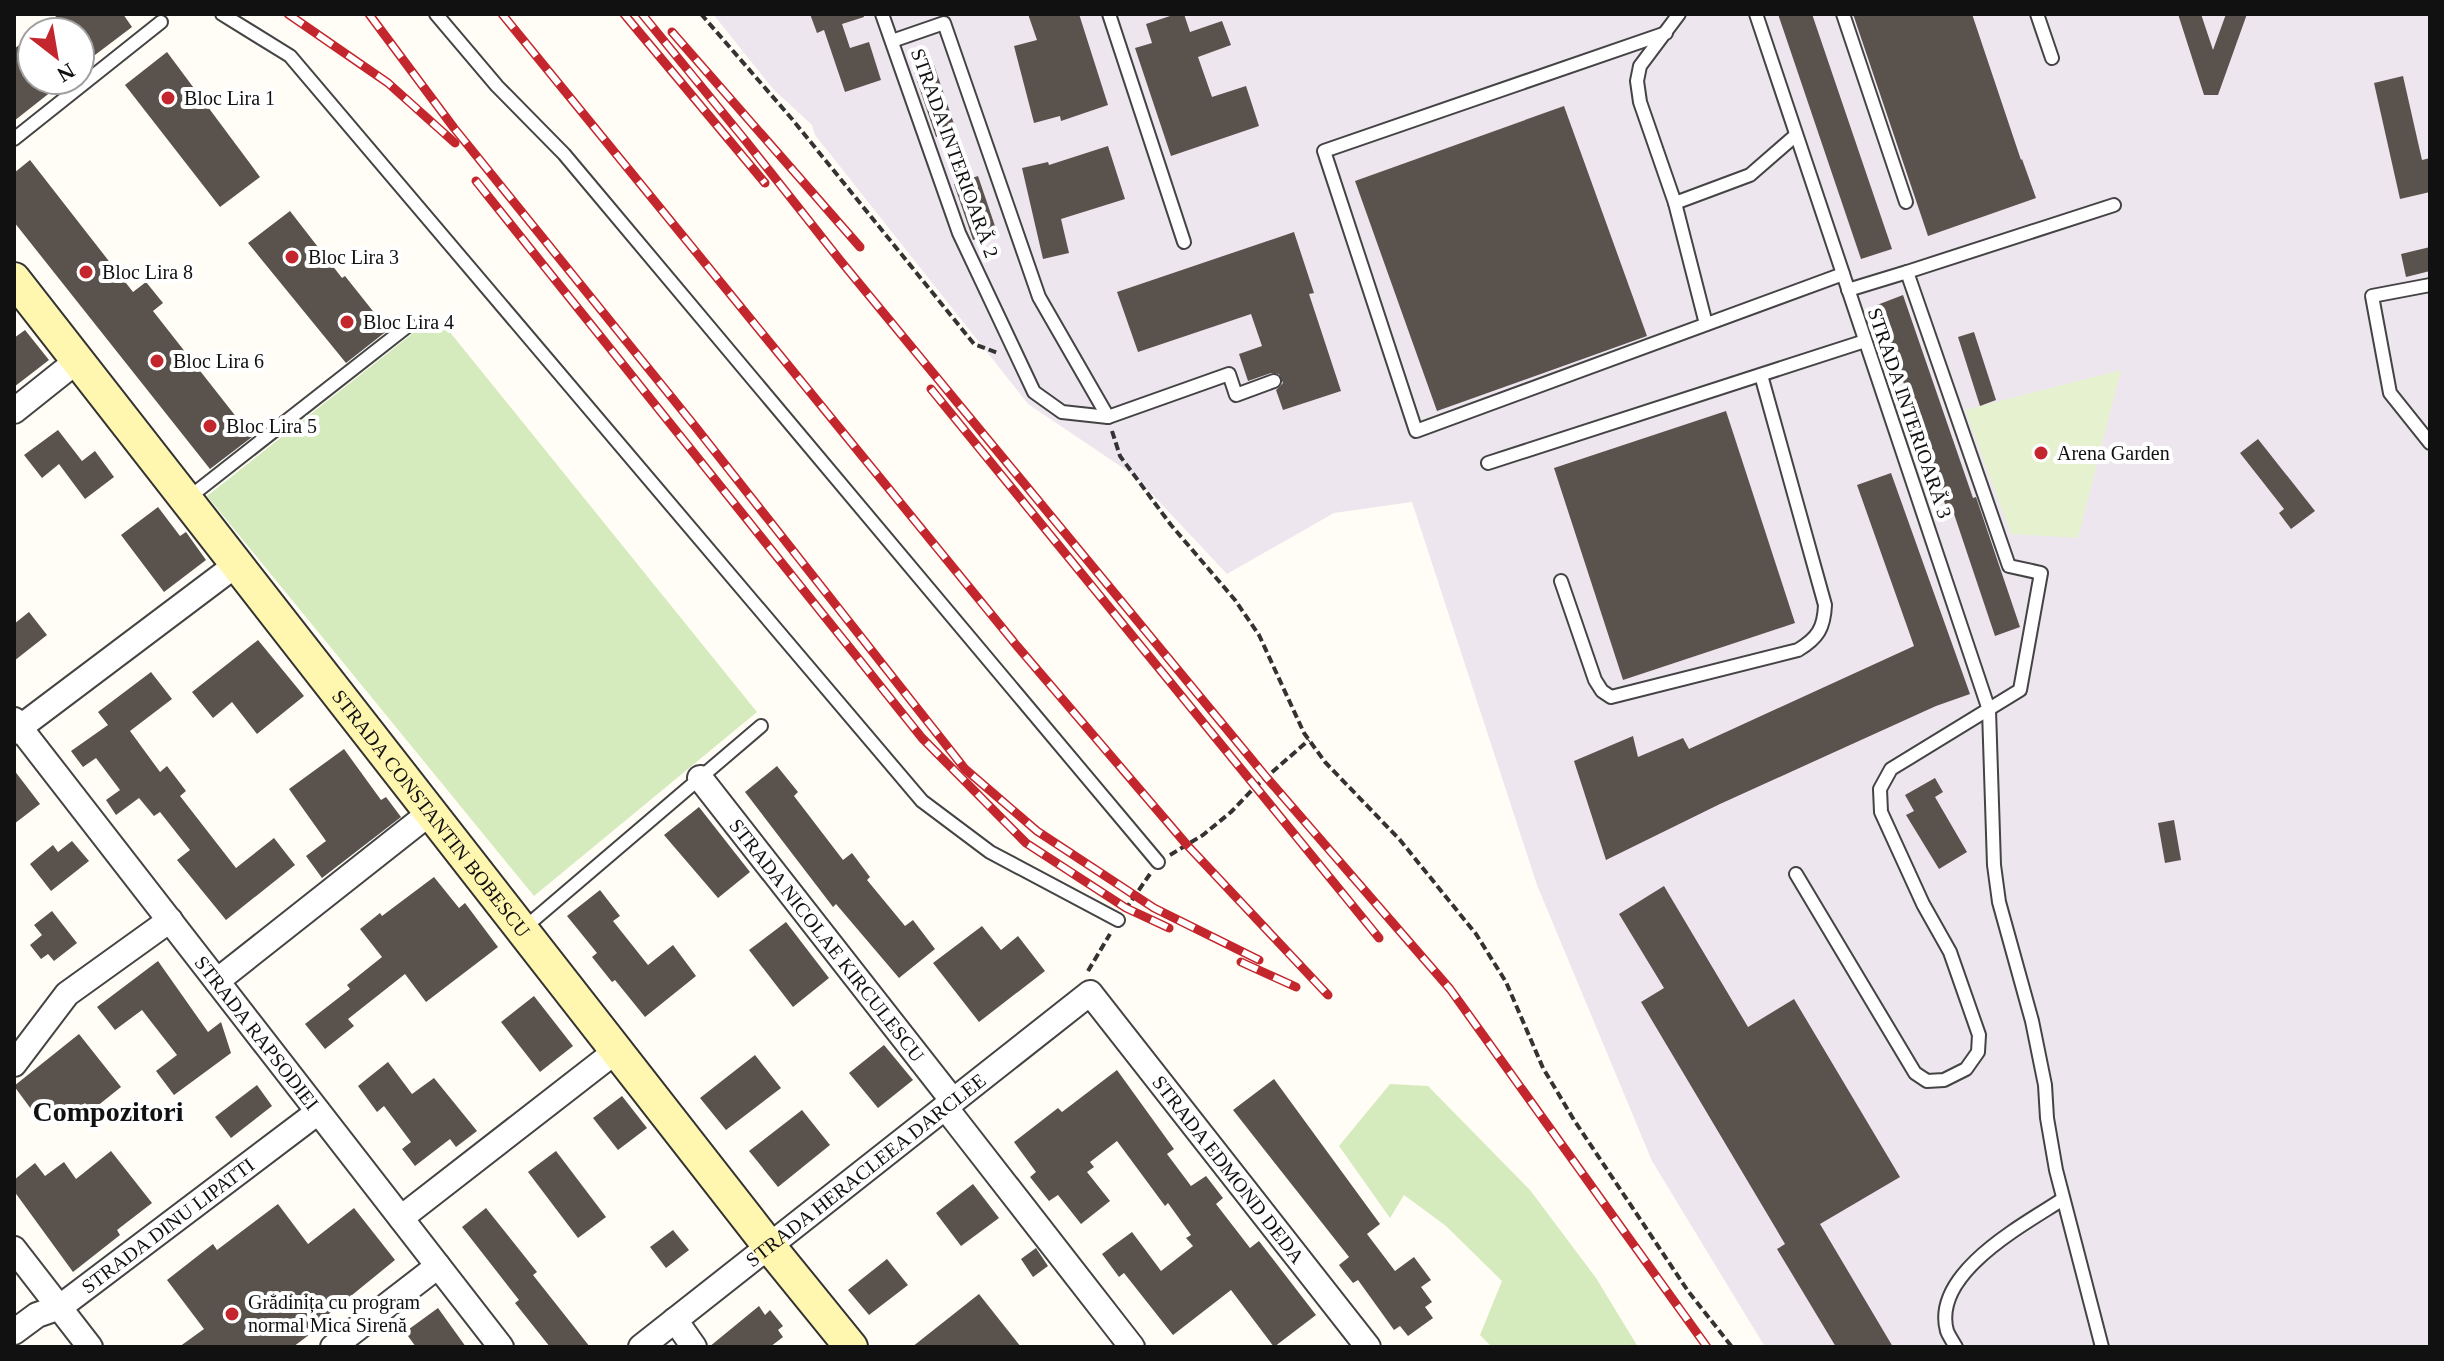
<svg xmlns="http://www.w3.org/2000/svg" width="2444" height="1361" viewBox="0 0 2444 1361" font-family="Georgia,serif">
  <style>
    .industrial { fill: #eee6ef }
    .green { fill: #d5ebbd }
    .pitch { fill: #e6f2cf }
    .building { fill: #5a524d }
    .lines { fill: none; stroke-linecap: round; stroke-linejoin: round }
    .lane-casing { stroke: #444; stroke-width: 16 }
    .street-casing { stroke: #444; stroke-width: 28 }
    .secondary-casing { stroke: #333; stroke-width: 36 }
    .path { stroke: #333; stroke-width: 4; stroke-dasharray: 8 4; stroke-linecap: butt }
    .lane { stroke: #fff; stroke-width: 12 }
    .street { stroke: #fff; stroke-width: 24 }
    .secondary { stroke: #fff6b0; stroke-width: 32 }
    .rail-casing { stroke: #c4262e; stroke-width: 9 }
    .rail { stroke: #fff; stroke-width: 6; stroke-dasharray: 18; stroke-linecap: butt }
    .poi-dot { fill: #c4262e; stroke: #fff; stroke-width: 3 }
    .labels { text-anchor: middle; stroke-width: 8; stroke-linejoin: round; paint-order: stroke }
    .poi-label { font-size: 20px; fill: #111; stroke: #fff; text-anchor: start }
    .street-label { font-size: 20px; fill: #111; stroke: #fff }
    .district-label { font-size: 28px; font-weight: bold; fill: #111; stroke: #fff }
  </style>
  <rect width="100%" height="100%" fill="#fffdf5"/>
  <path class="industrial" d="M 713,14 L 2430,14 L 2430,1347 L 1765,1347 L 1652,1161 L 1537,885 L 1412,502 L 1334,513 L 1227,574 L 1135,476 L 1028,404 L 815,135 L 812,125 L 773,89 Z"/>
  <g class="green">
    <path d="M 436,315 L 757,712 L 534,896 L 207,496 Z"/>
    <path d="M 1390,1084 L 1428,1086 L 1530,1190 L 1596,1278 L 1638,1347 L 1492,1347 L 1480,1335 L 1502,1281 L 1446,1226 L 1404,1195 L 1390,1218 L 1339,1146 Z"/>
  </g>
  <path class="pitch" d="M 2121,370 L 2078,538 L 2011,534 L 1965,410 Z"/>
  <g class="building">
    <path d="M 59,14 L 123,14 L 132,27 L 91,58 L 80,44 L 80,32 L 36,32 Z"/>
    <path d="M 810,14 L 863,14 L 864,17 L 842,24 L 850,48 L 869,42 L 881,80 L 845,92 L 824,30 L 817,33 Z"/>
    <path d="M 1028,14 L 1079,14 L 1108,105 L 1061,121 L 1060,116 L 1034,123 L 1014,46 L 1037,40 Z"/>
    <path d="M 1176,14 L 1184,14 L 1190,32 L 1222,21 L 1231,45 L 1198,57 L 1212,97 L 1246,86 L 1259,126 L 1171,156 L 1135,48 L 1152,43 L 1146,24 Z"/>
    <path d="M 1778,14 L 1812,14 L 1892,249 L 1861,259 Z"/>
    <path d="M 1853,14 L 1972,14 L 2021,160 L 2022,159 L 2036,198 L 1928,236 Z"/>
    <path d="M 2178,14 L 2201,14 L 2213,50 L 2226,14 L 2247,14 L 2218,95 L 2204,95 Z"/>
    <path d="M 32,35 L 32,80 L 66,80 L 14,121 L 14,49 Z"/>
    <path d="M 167,52 L 260,177 L 220,207 L 125,85 Z"/>
    <path d="M 934,65 L 956,130 L 936,137 L 914,72 Z"/>
    <path d="M 2403,76 L 2422,160 L 2430,158 L 2430,192 L 2400,199 L 2374,83 Z"/>
    <path d="M 1564,106 L 1647,336 L 1437,411 L 1355,181 Z"/>
    <path d="M 1108,146 L 1125,199 L 1061,219 L 1069,253 L 1043,259 L 1022,168 L 1048,162 L 1049,165 Z"/>
    <path d="M 30,160 L 133,292 L 146,282 L 163,303 L 153,311 L 252,437 L 210,469 L 14,222 L 14,173 Z"/>
    <path d="M 978,176 L 997,232 L 973,240 L 954,184 Z"/>
    <path d="M 290,211 L 342,278 L 345,276 L 388,330 L 346,363 L 248,243 Z"/>
    <path d="M 1294,232 L 1314,293 L 1309,294 L 1341,391 L 1283,410 L 1276,390 L 1283,383 L 1279,374 L 1271,373 L 1248,381 L 1239,354 L 1262,346 L 1251,314 L 1138,352 L 1117,292 Z"/>
    <path d="M 2430,247 L 2430,271 L 2406,277 L 2401,254 Z"/>
    <path d="M 1903,295 L 1973,498 L 1976,497 L 2020,627 L 1995,636 L 1951,505 L 1946,507 L 1877,305 Z"/>
    <path d="M 25,330 L 49,360 L 14,387 L 14,338 Z"/>
    <path d="M 1974,332 L 1996,400 L 1980,406 L 1958,337 Z"/>
    <path d="M 1726,411 L 1795,623 L 1623,680 L 1554,468 Z"/>
    <path d="M 58,430 L 82,461 L 95,451 L 114,477 L 85,499 L 59,464 L 42,478 L 24,455 Z"/>
    <path d="M 2258,439 L 2315,511 L 2291,529 L 2279,513 L 2284,509 L 2240,453 Z"/>
    <path d="M 1891,473 L 1970,694 L 1936,706 L 1720,804 L 1606,860 L 1574,761 L 1633,736 L 1638,757 L 1683,738 L 1689,749 L 1914,646 L 1857,485 Z"/>
    <path d="M 158,507 L 180,536 L 186,532 L 206,560 L 164,592 L 121,535 Z"/>
    <path d="M 29,612 L 47,635 L 14,661 L 14,624 Z"/>
    <path d="M 258,640 L 304,696 L 257,734 L 232,702 L 213,718 L 192,692 Z"/>
    <path d="M 151,672 L 172,699 L 130,731 L 160,772 L 167,766 L 186,791 L 180,796 L 236,868 L 274,838 L 295,865 L 226,920 L 177,860 L 190,850 L 160,812 L 154,816 L 139,798 L 116,815 L 106,800 L 120,790 L 96,758 L 83,767 L 71,751 L 108,725 L 98,712 Z"/>
    <path d="M 344,749 L 381,800 L 386,797 L 401,817 L 322,878 L 306,856 L 326,841 L 289,789 Z"/>
    <path d="M 777,766 L 798,792 L 794,796 L 843,860 L 852,853 L 870,877 L 867,880 L 905,926 L 913,920 L 935,949 L 899,978 L 836,904 L 833,907 L 745,792 Z"/>
    <path d="M 14,770 L 40,804 L 14,824 Z"/>
    <path d="M 1935,778 L 1943,792 L 1935,797 L 1967,852 L 1939,869 L 1906,815 L 1914,811 L 1905,795 Z"/>
    <path d="M 699,807 L 750,872 L 718,898 L 664,835 Z"/>
    <path d="M 2174,820 L 2181,860 L 2165,863 L 2158,823 Z"/>
    <path d="M 72,841 L 89,861 L 51,891 L 30,864 L 53,845 L 58,852 Z"/>
    <path d="M 434,877 L 459,908 L 465,903 L 498,947 L 426,1002 L 405,974 L 348,1019 L 354,1026 L 325,1049 L 305,1024 L 350,989 L 347,985 L 382,957 L 360,929 L 380,913 L 382,916 Z"/>
    <path d="M 1664,886 L 1748,1027 L 1794,999 L 1900,1177 L 1820,1224 L 1893,1347 L 1836,1347 L 1777,1249 L 1785,1244 L 1641,1002 L 1664,988 L 1619,914 Z"/>
    <path d="M 600,890 L 620,916 L 613,921 L 648,965 L 673,945 L 696,976 L 645,1017 L 615,980 L 612,982 L 592,957 L 597,953 L 567,916 Z"/>
    <path d="M 52,911 L 77,943 L 54,961 L 48,954 L 41,959 L 30,945 L 42,935 L 34,925 Z"/>
    <path d="M 786,922 L 829,978 L 793,1007 L 749,950 Z"/>
    <path d="M 982,926 L 1001,950 L 1018,936 L 1045,971 L 979,1022 L 933,963 Z"/>
    <path d="M 158,961 L 208,1032 L 221,1022 L 231,1053 L 174,1095 L 156,1071 L 177,1055 L 142,1010 L 115,1030 L 97,1007 Z"/>
    <path d="M 534,996 L 573,1046 L 540,1072 L 501,1022 Z"/>
    <path d="M 79,1034 L 121,1087 L 91,1111 L 85,1103 L 58,1125 L 40,1102 L 31,1109 L 14,1086 Z"/>
    <path d="M 884,1045 L 913,1080 L 878,1108 L 849,1073 Z"/>
    <path d="M 755,1055 L 781,1088 L 726,1130 L 700,1098 Z"/>
    <path d="M 388,1062 L 412,1094 L 434,1078 L 477,1131 L 456,1147 L 450,1139 L 415,1166 L 402,1149 L 411,1142 L 384,1106 L 377,1112 L 358,1086 Z"/>
    <path d="M 1117,1070 L 1174,1149 L 1167,1154 L 1191,1186 L 1206,1176 L 1223,1198 L 1216,1204 L 1250,1248 L 1259,1241 L 1316,1315 L 1274,1347 L 1231,1290 L 1173,1335 L 1124,1273 L 1119,1277 L 1102,1254 L 1132,1232 L 1161,1271 L 1193,1246 L 1186,1238 L 1191,1235 L 1168,1203 L 1165,1206 L 1117,1141 L 1090,1162 L 1094,1167 L 1087,1172 L 1110,1201 L 1081,1224 L 1058,1195 L 1049,1201 L 1030,1177 L 1036,1172 L 1014,1142 L 1058,1108 L 1062,1112 Z"/>
    <path d="M 1274,1079 L 1380,1224 L 1367,1234 L 1395,1271 L 1414,1257 L 1431,1280 L 1421,1287 L 1432,1302 L 1425,1307 L 1433,1318 L 1408,1336 L 1400,1326 L 1394,1330 L 1358,1280 L 1353,1283 L 1345,1273 L 1339,1265 L 1349,1257 L 1233,1110 Z"/>
    <path d="M 257,1085 L 272,1106 L 231,1138 L 215,1117 Z"/>
    <path d="M 622,1096 L 647,1128 L 618,1150 L 593,1118 Z"/>
    <path d="M 802,1110 L 830,1145 L 778,1187 L 749,1151 Z"/>
    <path d="M 111,1151 L 152,1203 L 117,1230 L 120,1235 L 73,1272 L 14,1191 L 14,1180 L 35,1163 L 45,1176 L 64,1162 L 76,1179 Z"/>
    <path d="M 556,1151 L 606,1217 L 578,1238 L 528,1172 Z"/>
    <path d="M 973,1184 L 999,1218 L 961,1246 L 936,1213 Z"/>
    <path d="M 278,1204 L 308,1244 L 354,1208 L 395,1260 L 319,1322 L 322,1325 L 293,1347 L 179,1347 L 204,1329 L 167,1280 L 213,1244 L 217,1250 Z"/>
    <path d="M 486,1208 L 537,1272 L 533,1275 L 590,1347 L 550,1347 L 515,1303 L 519,1300 L 462,1227 Z"/>
    <path d="M 673,1230 L 689,1250 L 666,1268 L 650,1247 Z"/>
    <path d="M 1036,1248 L 1048,1266 L 1033,1277 L 1021,1259 Z"/>
    <path d="M 887,1259 L 908,1285 L 869,1315 L 848,1290 Z"/>
    <path d="M 979,1294 L 1021,1347 L 912,1347 Z"/>
    <path d="M 759,1306 L 765,1315 L 770,1310 L 783,1326 L 778,1330 L 783,1337 L 770,1347 L 709,1347 Z"/>
    <path d="M 438,1308 L 466,1347 L 416,1347 L 405,1332 Z"/>
  </g>
  <g class="lines">
    <g class="lane-casing">
      <g id="lane">
        <path d="M 222,14 L 290,56 L 922,801 L 990,852 L 1118,920"/>
        <path d="M 436,14 L 497,86 L 564,154 L 1158,862"/>
        <path d="M 882,14 L 959,233 L 1034,392 L 1062,412 L 1108,417 L 1229,374 L 1236,395 L 1274,381"/>
        <path d="M 1109,14 L 1184,242"/>
        <path d="M 1679,14 L 1640,66 L 1637,81 L 1640,102 L 1675,203 L 1706,324"/>
        <path d="M 1756,14 L 1989,710 L 1994,865 L 1999,902 L 2032,1021 L 2045,1085 L 2047,1118 L 2056,1170 L 2102,1347"/>
        <path d="M 1843,14 L 1906,202"/>
        <path d="M 2037,14 L 2052,58"/>
        <path d="M 1666,33 L 1324,151 L 1416,431 L 1843,274"/>
        <path d="M 892,41 L 944,23 L 1039,297 L 1108,417"/>
        <path d="M 14,139 L 161,22"/>
        <path d="M 1675,203 L 1750,175 L 1796,135"/>
        <path d="M 1907,272 L 2114,205"/>
        <path d="M 2430,285 L 2372,296 L 2390,393 L 2430,443"/>
        <path d="M 1488,463 L 1865,341"/>
        <path d="M 187,499 L 409,325"/>
        <path d="M 1561,581 L 1595,680 L 1602,691 L 1611,697 L 1798,650 C 1818,638 1824,628 1825,605 L 1761,375"/>
        <path d="M 1796,874 L 1915,1073 L 1927,1081 L 1944,1080 L 1966,1069 L 1978,1052 L 1979,1035 L 1950,952 L 1923,904 L 1881,812 L 1880,789 L 1891,769 L 2020,690 L 2041,573 L 2009,566 L 1907,272 L 1848,290"/>
        <path d="M 523,929 L 761,726"/>
        <path d="M 1956,1347 C 1953,1342 1949,1336 1947,1331 C 1931,1273 2025,1224 2063,1199"/>
      </g>
    </g>
    <g class="street-casing">
      <g id="street">
        <path d="M 14,411 L 78,360"/>
        <path id="s1" d="M 14,720 L 501,1347"/>
        <path d="M 14,732 L 237,564"/>
        <path id="s2" d="M 700,778 L 953,1101"/>
        <path d="M 217,981 L 431,812"/>
        <path d="M 14,1064 L 67,994 L 170,920"/>
        <path d="M 945,1107 L 1132,1347"/>
        <path d="M 401,1218 L 616,1051"/>
        <path d="M 14,1249 L 90,1347"/>
        <path d="M 675,1320 L 694,1347"/>
        <path id="s3" d="M 14,1332 L 37,1315 L 60,1307 L 318,1112"/>
        <path d="M 333,1347 L 438,1266"/>
        <path id="s4" d="M 641,1347 L 1090,993 L 1368,1347"/>
      </g>
    </g>
    <g class="secondary-casing">
      <g id="secondary">
        <path id="s5" d="M 14,279 L 769,1246 L 851,1347"/>
      </g>
    </g>
    <g class="path">
      <path d="M 701,14 L 792,119 L 974,344 L 998,353"/>
      <path d="M 1112,431 L 1120,456 L 1171,525 L 1235,600 L 1259,635 L 1304,733 L 1325,762 L 1400,840 L 1476,934 L 1506,982 L 1543,1068 L 1574,1120 L 1688,1291 L 1732,1347"/>
      <path d="M 1170,855 L 1203,835 L 1231,812 L 1255,787 L 1309,740"/>
      <path d="M 1125,910 L 1150,874"/>
      <path d="M 1088,971 L 1110,934"/>
    </g>
    <use href="#lane" class="lane"/>
    <use href="#street" class="street"/>
    <use href="#secondary" class="secondary"/>
    <g class="rail-casing">
      <g id="rail">
        <path d="M 288,14 L 388,83 L 455,143"/>
        <path d="M 369,14 L 454,128 L 694,425 L 965,769 L 1037,831 L 1154,908 L 1259,960"/>
        <path d="M 502,14 L 1017,646 L 1187,845 L 1328,995"/>
        <path d="M 624,14 L 765,183"/>
        <path d="M 642,14 L 745,140 L 839,259 L 1267,778 L 1450,989 L 1707,1347"/>
        <path d="M 672,32 L 860,247"/>
        <path d="M 476,181 L 922,738 L 1026,843 L 1126,908 L 1169,928"/>
        <path d="M 931,389 L 1379,938"/>
        <path d="M 1241,962 L 1296,987"/>
      </g>
    </g>
    <use href="#rail" class="rail"/>
  </g>
  <g class="poi-dot">
    <circle cx="168" cy="98" r="8"/>
    <circle cx="292" cy="257" r="8"/>
    <circle cx="86" cy="272" r="8"/>
    <circle cx="347" cy="322" r="8"/>
    <circle cx="157" cy="361" r="8"/>
    <circle cx="210" cy="426" r="8"/>
    <circle cx="2041" cy="453" r="8"/>
    <circle cx="232" cy="1314" r="8"/>
  </g>
  <g class="labels">
    <g class="poi-label">
      <text x="184" y="105">Bloc Lira 1</text>
      <text x="308" y="264">Bloc Lira 3</text>
      <text x="102" y="279">Bloc Lira 8</text>
      <text x="363" y="329">Bloc Lira 4</text>
      <text x="173" y="368">Bloc Lira 6</text>
      <text x="226" y="433">Bloc Lira 5</text>
      <text x="2057" y="460">Arena Garden</text>
      <text x="248" y="1309">Grădinița cu program<tspan x="248" dy="23">normal Mica Sirenă</tspan></text>
    </g>
    <g class="street-label">
      <text transform="translate(955 153) rotate(70)" y="7">STRADA INTERIOARĂ 2</text>
      <text transform="translate(1910 413) rotate(71)" y="7">STRADA INTERIOARĂ 3</text>
      <text dy="7" stroke="none"><textPath href="#s5" startOffset="678">STRADA CONSTANTIN BOBESCU</textPath></text>
      <text dy="7" stroke="none"><textPath href="#s2" startOffset="206">STRADA NICOLAE KIRCULESCU</textPath></text>
      <text dy="7" stroke="none"><textPath href="#s1" startOffset="396">STRADA RAPSODIEI</textPath></text>
      <text dy="7" stroke="none"><textPath href="#s4" startOffset="286">STRADA HERACLEEA DARCLEE</textPath></text>
      <text dy="7" stroke="none"><textPath href="#s4" startOffset="796">STRADA EDMOND DEDA</textPath></text>
      <text dy="7" stroke="none"><textPath href="#s3" startOffset="188">STRADA DINU LIPATTI</textPath></text>
    </g>
    <g class="district-label">
      <text x="108" y="1121">Compozitori</text>
    </g>
  </g>
  <rect width="2444" height="1361" fill="none" stroke="#111111" stroke-width="32"/>
  <g transform="translate(56 56) rotate(149)"><circle r="38" fill="#ffffff" stroke="#a0a0a0" stroke-width="2"/>
  <path d="M0-6L14 30L0 20L-14 30Z" fill="#c4262e"/>
  <text y="-12" font-size="22" font-weight="bold" text-anchor="middle" fill="#111111">N</text>
  </g>
</svg>
